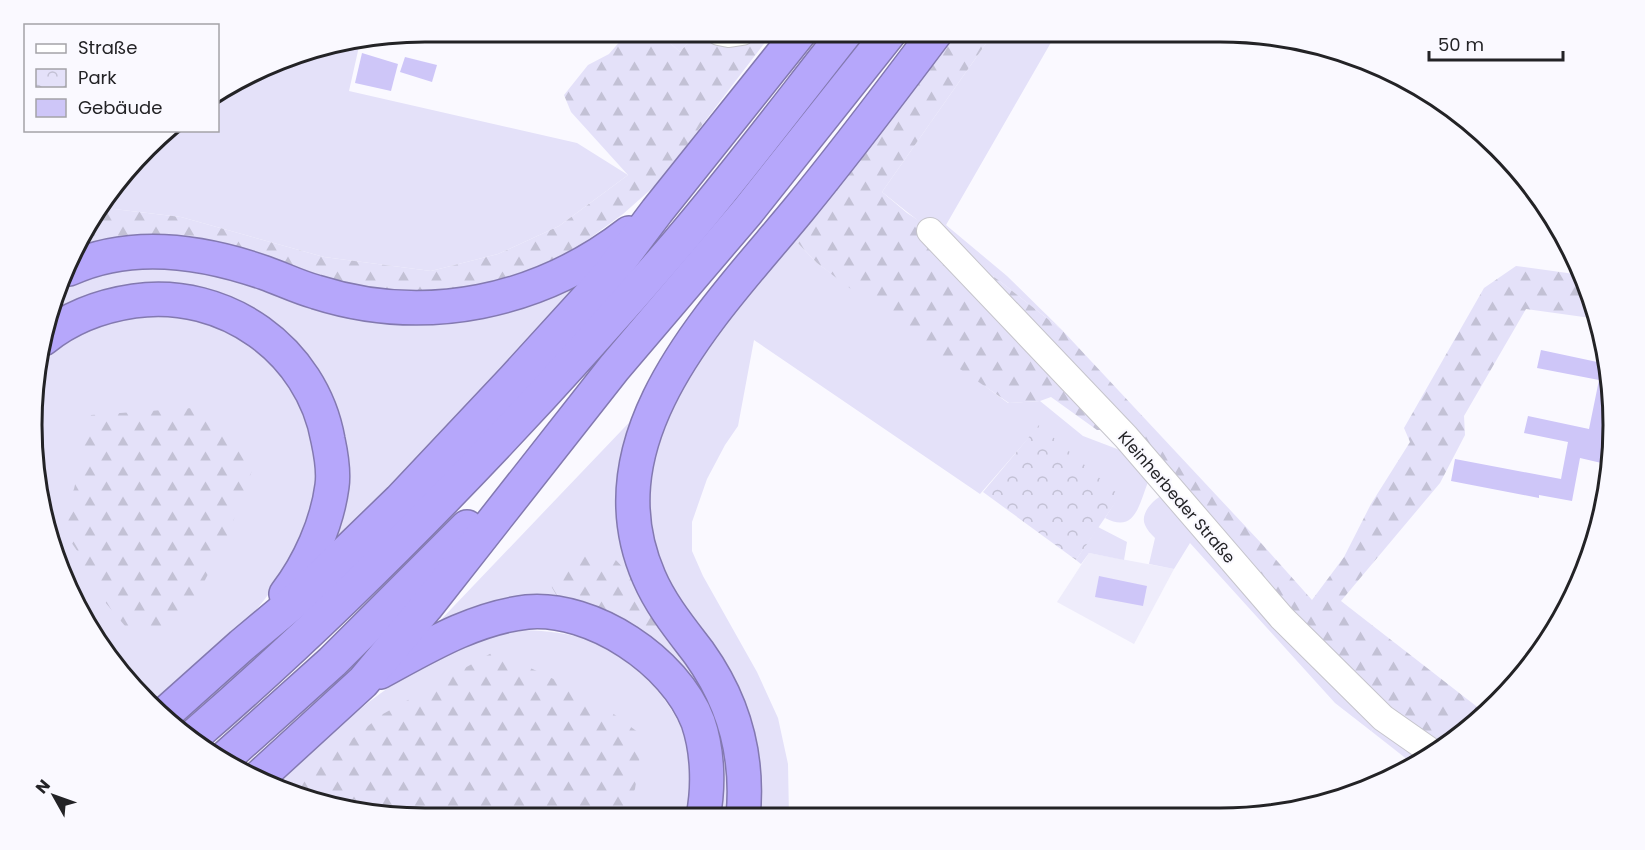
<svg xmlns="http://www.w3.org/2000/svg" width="1645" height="850" viewBox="0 0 1645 850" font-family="Poppins,sans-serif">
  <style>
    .built { fill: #eeecfb }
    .grass { fill: #e4e1f9 }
    .forest { fill: url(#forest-firs) }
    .park { fill: url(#park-crowns) }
    .building { fill: #cec6f8 }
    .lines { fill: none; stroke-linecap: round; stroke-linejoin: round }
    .minor-casing { stroke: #c6c5cc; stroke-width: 28 }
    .highway-casing { stroke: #8379b0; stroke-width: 36 }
    .minor { stroke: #fff; stroke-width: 26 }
    .highway { stroke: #b6a7fb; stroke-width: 33 }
    .labels { text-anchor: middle; stroke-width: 4.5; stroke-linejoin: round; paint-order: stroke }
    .street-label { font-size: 16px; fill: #232326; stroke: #faf9ff }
    .rim { fill: none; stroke: #232326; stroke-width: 3 }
  </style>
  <defs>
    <pattern id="forest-firs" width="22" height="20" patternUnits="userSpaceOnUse" patternTransform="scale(1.5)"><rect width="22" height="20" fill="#e4e1f9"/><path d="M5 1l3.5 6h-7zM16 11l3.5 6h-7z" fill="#c3c1d5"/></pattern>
    <pattern id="park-crowns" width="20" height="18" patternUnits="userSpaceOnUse" patternTransform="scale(1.5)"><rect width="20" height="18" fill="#e4e1f9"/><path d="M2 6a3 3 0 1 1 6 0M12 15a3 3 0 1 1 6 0" fill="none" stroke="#c3c1d5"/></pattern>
  </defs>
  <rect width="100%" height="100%" fill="#faf9ff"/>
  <path class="built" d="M 1089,553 L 1174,569 L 1134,644 L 1057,602 Z"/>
  <g class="grass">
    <path d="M 658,32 L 693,32 L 695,34 L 680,52 Z"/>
    <path d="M 994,32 L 1057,32 L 946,225 L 1007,276 L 1062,330 L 997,279 L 969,261 L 882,192 Z"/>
    <path d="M 360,42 L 349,91 L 577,143 L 628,175 L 559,226 L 498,254 L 431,271 L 324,257 L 181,217 L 97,207 L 169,131 L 218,130 L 218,96 L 298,52 Z"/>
    <path d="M 793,238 L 817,263 L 1008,403 L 1040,401 L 1083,436 L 1125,452 L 1147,478 L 1148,482 C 1139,505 1135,534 1105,518 L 1119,496 L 1039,426 L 980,494 L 754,340 L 738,426 L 725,445 L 707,479 L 692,522 L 692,551 L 703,576 L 757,672 L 778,718 L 788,764 L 789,817 L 756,817 L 660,573 L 644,498 L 654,439 L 697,354 Z"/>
    <path d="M 114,262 L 585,279 L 417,459 L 322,556 L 336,437 L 225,303 L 45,323 L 65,279 Z"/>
    <path d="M 160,314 C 176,317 194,318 209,323 C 217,325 226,331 233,335 C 246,342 261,350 271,360 C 303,394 320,443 316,490 C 314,518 291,562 275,585 C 244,631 198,666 156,703 L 121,671 L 62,576 L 32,451 L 41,366 C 60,345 88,324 117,319 C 131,316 146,316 160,314 Z"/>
    <path d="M 643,408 L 624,482 L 719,710 L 734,817 L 713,817 L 716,770 L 617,623 L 432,629 Z"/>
    <path d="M 1161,496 L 1377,725 L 1371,731 L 1335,703 L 1190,543 L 1174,569 L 1149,564 L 1155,538 C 1151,534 1147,530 1145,525 C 1140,514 1152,501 1161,496 Z"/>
    <path d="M 1098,527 L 1127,542 L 1124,560 L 1089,553 L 1081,564 L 1076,560 Z"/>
    <path d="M 525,630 C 547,631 568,633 589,640 C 596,642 602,647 609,651 C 653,676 691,722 692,775 C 692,789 690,803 689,817 L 400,818 L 323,805 L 271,785 C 334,731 396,670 476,640 C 491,635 509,633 525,630 Z"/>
  </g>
  <g class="forest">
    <path d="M 628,32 L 658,32 L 680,52 L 695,34 L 711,42 L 730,45 L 754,32 L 773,32 L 657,184 L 623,214 L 564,257 L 525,274 L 456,291 L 384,293 L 350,286 L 234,246 L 201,239 L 78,250 L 97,207 L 181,217 L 324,257 L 431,271 L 498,254 L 559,226 L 628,175 L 571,112 L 564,95 L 588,65 L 609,54 Z"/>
    <path d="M 948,32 L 994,32 L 882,192 L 907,213 L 941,235 L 969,261 L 997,279 L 1062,330 L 1261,543 L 1312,600 L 1344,557 L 1371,504 L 1410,442 L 1404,428 L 1484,288 L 1516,266 L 1582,275 L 1593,299 L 1598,319 L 1526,309 L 1464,416 L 1465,435 L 1440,483 L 1341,601 L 1485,713 L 1459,737 L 1413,764 L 1371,731 L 1389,712 L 1104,430 L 1097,430 L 1051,397 L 1040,401 L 1009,403 L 912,336 L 817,263 L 793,238 Z"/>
    <path d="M 193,408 L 254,465 L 228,535 L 181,627 L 130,632 L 90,584 L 80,555 L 58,523 L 74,489 L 91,415 Z"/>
    <path d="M 608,553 C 633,574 645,600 661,629 L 654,635 L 646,638 L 560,601 L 551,586 L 573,558 Z"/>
    <path d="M 495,651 L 591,697 L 643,736 L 635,789 L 622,817 L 400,818 L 323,805 L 288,790 L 383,714 Z"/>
  </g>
  <path class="park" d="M 1039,425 L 1120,496 L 1076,560 L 983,492 Z"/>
  <g class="building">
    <path d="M 362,53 L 398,64 L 391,91 L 355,83 Z"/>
    <path d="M 405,57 L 437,65 L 432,82 L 400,72 Z"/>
    <path d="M 1541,350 L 1602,363 L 1604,355 L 1606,355 L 1610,374 L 1611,407 L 1605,438 L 1612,440 L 1610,465 L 1580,458 L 1572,501 L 1539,495 L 1539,498 L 1451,481 L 1455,459 L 1561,479 L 1568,442 L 1524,433 L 1528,416 L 1589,429 L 1599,380 L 1537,368 Z"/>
    <path d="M 1099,576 L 1147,586 L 1143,606 L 1095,597 Z"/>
  </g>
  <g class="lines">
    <g class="minor-casing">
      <g id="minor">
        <path d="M 719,32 L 729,34 L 742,32"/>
        <path d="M 930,231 L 1126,437 L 1282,618 L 1383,718 L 1433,753"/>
      </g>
    </g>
    <g class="highway-casing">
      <g id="highway">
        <path d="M 69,269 C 132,240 202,251 265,273 C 282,279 298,287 316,292 C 426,327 540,302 629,233"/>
        <path d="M 43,339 C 70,317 100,306 134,301 C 225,288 312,350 328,440 C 331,454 334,472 332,486 C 327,524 309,564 286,594"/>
        <path d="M 380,672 C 426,647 474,618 527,612 C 592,606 675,661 698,722 C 708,751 709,787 703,817"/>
        <path d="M 166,713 L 242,645 L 303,594 L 400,500 L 514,379 L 609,275 L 657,211 L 800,32"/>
        <path d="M 195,735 C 368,585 528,417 678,243 C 736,175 790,103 846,32"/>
        <path d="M 225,758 L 332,662 L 467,527"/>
        <path d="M 256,780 L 363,682 L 426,607 L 614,368 L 747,212 L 890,32"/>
        <path d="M 743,817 C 749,757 734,702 699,653 C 680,628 661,605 649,577 C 587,435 717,309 799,209 C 846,152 891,92 936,32"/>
      </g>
    </g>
    <use href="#minor" class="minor"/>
    <use href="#highway" class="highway"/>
  </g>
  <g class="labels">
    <g class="street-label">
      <text transform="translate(1177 497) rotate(49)" y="6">Kleinherbeder Straße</text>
    </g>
  </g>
  <path d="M0 0H1645V850H0ZM425 42H1220A383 383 0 0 1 1603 425V425A383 383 0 0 1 1220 808H425A383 383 0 0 1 42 425V425A383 383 0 0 1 425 42Z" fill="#faf9ff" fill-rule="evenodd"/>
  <path class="rim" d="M425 42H1220A383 383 0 0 1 1603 425V425A383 383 0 0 1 1220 808H425A383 383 0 0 1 42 425V425A383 383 0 0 1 425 42Z"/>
  <rect x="24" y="24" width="195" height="108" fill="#faf9ff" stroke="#a4a3a8" stroke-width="1.5"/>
  <rect x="36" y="44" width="30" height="9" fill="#ffffff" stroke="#a4a3a8" stroke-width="1.5"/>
  <text x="78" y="54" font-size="18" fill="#232326">Straße</text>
  <rect x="36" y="69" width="30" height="18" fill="url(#park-crowns)" stroke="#a4a3a8" stroke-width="1.5"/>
  <text x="78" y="84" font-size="18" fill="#232326">Park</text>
  <rect x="36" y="99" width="30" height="18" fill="#cec6f8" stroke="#a4a3a8" stroke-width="1.5"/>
  <text x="78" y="114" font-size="18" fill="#232326">Gebäude</text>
  <g transform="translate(54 796) rotate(310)" stroke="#faf9ff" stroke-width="4.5" paint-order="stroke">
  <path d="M0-4.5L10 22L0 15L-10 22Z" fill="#232326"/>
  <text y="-9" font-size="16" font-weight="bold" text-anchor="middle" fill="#232326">N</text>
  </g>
  <path d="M1429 51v9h134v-9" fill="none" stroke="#232326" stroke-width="3"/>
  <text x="1438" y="51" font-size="18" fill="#232326" stroke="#faf9ff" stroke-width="4.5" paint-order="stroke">50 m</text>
</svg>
